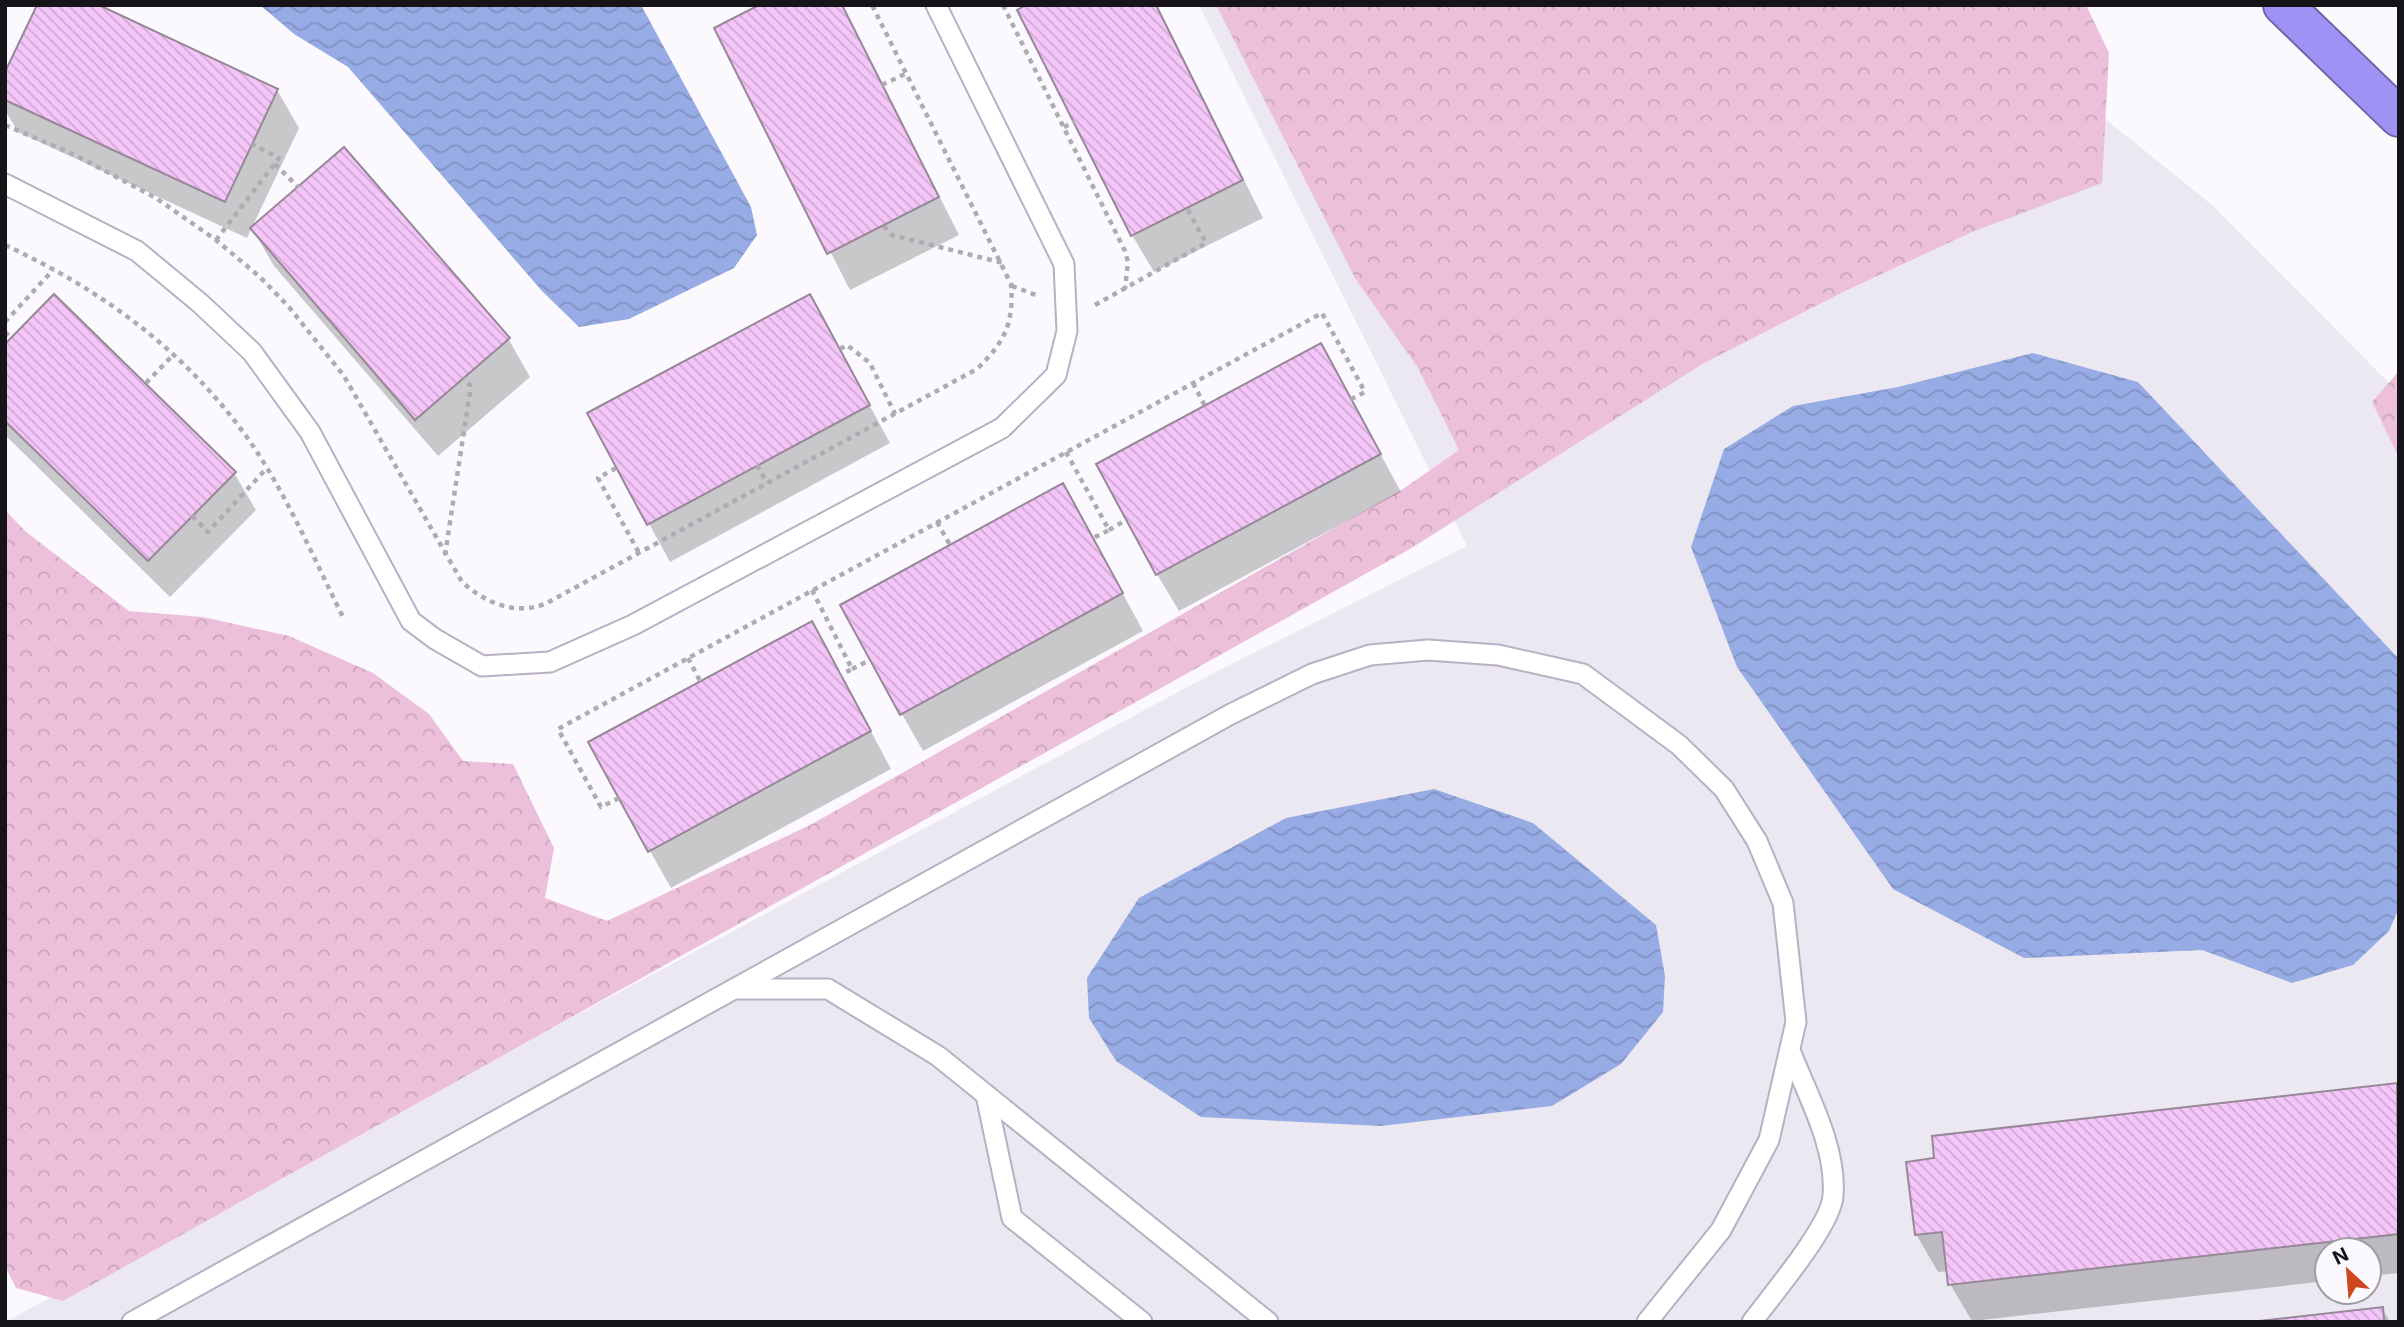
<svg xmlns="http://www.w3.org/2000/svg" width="2404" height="1327" viewBox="0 0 2404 1327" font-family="Inter,sans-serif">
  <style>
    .built { fill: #ece8f2; fill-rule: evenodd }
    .forest { fill: url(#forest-crowns) }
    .water { fill: url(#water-waves) }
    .shadow { fill: #0003 }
    .building { fill: url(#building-back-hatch); stroke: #978898; stroke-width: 2 }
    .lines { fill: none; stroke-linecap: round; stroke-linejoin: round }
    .lane-casing { stroke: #b8b0c3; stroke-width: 23 }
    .highway-casing { stroke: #6e66a7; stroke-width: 42 }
    .path { stroke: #afacb1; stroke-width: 4.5; stroke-dasharray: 5 5; stroke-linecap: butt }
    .lane { stroke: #fff; stroke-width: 19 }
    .highway { stroke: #9e92f4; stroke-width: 38 }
  </style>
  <defs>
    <pattern id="forest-crowns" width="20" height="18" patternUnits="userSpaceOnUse" patternTransform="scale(1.75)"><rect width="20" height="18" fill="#ecc0db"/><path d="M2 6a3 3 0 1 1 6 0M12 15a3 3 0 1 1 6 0" fill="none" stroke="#caa4bb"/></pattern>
    <pattern id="water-waves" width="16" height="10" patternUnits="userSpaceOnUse" patternTransform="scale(1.75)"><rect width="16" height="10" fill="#97abe4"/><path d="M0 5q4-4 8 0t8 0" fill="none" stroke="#8192c3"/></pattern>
    <pattern id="building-back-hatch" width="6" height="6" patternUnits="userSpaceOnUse" patternTransform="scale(1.75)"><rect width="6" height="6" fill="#f4c5f8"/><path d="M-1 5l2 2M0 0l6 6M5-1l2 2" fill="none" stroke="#d0a8d4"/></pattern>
  </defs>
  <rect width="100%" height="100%" fill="#fbf9fd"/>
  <path class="built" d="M 1199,5 L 1964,5 L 2212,205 L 2399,393 L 2399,1322 L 5,1322 L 1206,677 L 1467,546 ZM 2327,1250 L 2369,1250 L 2369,1292 L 2327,1292 Z"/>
  <g class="forest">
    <path d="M 1216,5 L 2086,5 L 2109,53 L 2102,183 L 1972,232 L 1845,291 L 1704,363 L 1410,549 L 63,1301 L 16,1288 L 5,1266 L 5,510 L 25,531 L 129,611 L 203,617 L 289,636 L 373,673 L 429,714 L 463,761 L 513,764 L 554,848 L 545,898 L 607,921 L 812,824 L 1403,489 L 1459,450 L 1418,368 L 1355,278 Z"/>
    <path d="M 2399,371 L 2399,458 L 2372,402 Z"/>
  </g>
  <g class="water">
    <path d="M 260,5 L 641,5 L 751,207 L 757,235 L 734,268 L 629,319 L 579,327 L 542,291 L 348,67 L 294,34 Z"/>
    <path d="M 2033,353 L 2138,382 L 2399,659 L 2399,908 L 2389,931 L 2353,965 L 2292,983 L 2202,950 L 2024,958 L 1893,889 L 1737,667 L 1691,547 L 1724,449 L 1793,406 L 1898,387 Z"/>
    <path d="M 1434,789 L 1533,823 L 1656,925 L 1665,976 L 1663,1012 L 1621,1064 L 1552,1106 L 1381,1126 L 1201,1117 L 1116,1061 L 1089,1018 L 1087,978 L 1139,898 L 1286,818 Z"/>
  </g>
  <g class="shadow">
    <path d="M 763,5 L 842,5 L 959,235 L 850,290 L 716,29 Z"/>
    <path d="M 1030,5 L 1157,5 L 1263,218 L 1154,272 L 1132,235 Z"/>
    <path d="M 5,76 L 277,90 L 299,128 L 247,238 L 18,132 L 5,110 Z"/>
    <path d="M 344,149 L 509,340 L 530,377 L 438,456 L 274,266 L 252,228 Z"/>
    <path d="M 830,333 L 890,443 L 670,562 L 589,414 Z"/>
    <path d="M 5,346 L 234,473 L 256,510 L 170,597 L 5,435 Z"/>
    <path d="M 1342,383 L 1401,492 L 1179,611 L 1157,574 Z"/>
    <path d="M 1084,522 L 1143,631 L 923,751 L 902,714 Z"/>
    <path d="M 833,660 L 891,769 L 671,888 L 650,851 Z"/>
    <path d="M 2396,1085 L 2399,1273 L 2369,1276 L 2369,1250 L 2327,1250 L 2327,1281 L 1972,1321 L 1950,1284 L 1949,1271 L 1938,1272 L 1916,1234 Z"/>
    <path d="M 2382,1308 L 2390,1322 L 2265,1322 Z"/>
  </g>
  <g class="building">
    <path d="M 37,5 L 99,5 L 278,89 L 225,202 L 5,100 L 5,72 Z"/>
    <path d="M 759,5 L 842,5 L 939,197 L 827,254 L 714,28 Z"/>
    <path d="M 1026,5 L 1156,5 L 1243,180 L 1131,236 L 1017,10 Z"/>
    <path d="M 344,147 L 510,338 L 415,420 L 250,228 Z"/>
    <path d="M 54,294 L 236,472 L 148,561 L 5,421 L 5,344 Z"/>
    <path d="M 810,294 L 870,405 L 647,525 L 587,413 Z"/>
    <path d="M 1321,343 L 1381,454 L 1156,575 L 1096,464 Z"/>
    <path d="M 1063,483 L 1123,593 L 900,715 L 840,605 Z"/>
    <path d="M 812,621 L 871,731 L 648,852 L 588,742 Z"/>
    <path d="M 2397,1083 L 2399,1234 L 1948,1285 L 1942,1232 L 1915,1235 L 1906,1162 L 1934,1158 L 1932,1136 Z"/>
    <path d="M 2383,1307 L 2384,1322 L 2250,1322 Z"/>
  </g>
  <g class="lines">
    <g class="lane-casing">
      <g id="lane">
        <path d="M 5,184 L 137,251 L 201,304 L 252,352 L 310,432 L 411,621 L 435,639 L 482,666 L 550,662 L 633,625 L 1002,428 L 1056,375 L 1067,331 L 1064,264 L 936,5"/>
        <path d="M 734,989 L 828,989 L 938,1056 L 1268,1322"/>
        <path d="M 986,1095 L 1012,1218 L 1142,1322"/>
        <path d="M 132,1322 L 1231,714 L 1312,674 L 1370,655 L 1428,650 L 1498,655 L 1583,674 L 1679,745 L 1724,789 L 1757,841 L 1783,903 L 1796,1022 L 1769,1140 L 1721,1230 L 1647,1322"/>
        <path d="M 1752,1322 C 1771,1296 1831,1226 1833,1196 C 1837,1148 1808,1096 1791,1053"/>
      </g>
    </g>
    <g class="highway-casing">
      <path id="highway" d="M 2283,5 L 2399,117"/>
    </g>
    <g class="path">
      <path d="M 1003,5 L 1125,251 L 1128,262 L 1125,289"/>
      <path d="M 882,85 L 907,73"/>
      <path d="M 5,125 L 75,155 L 156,198 L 216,240 L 260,277 L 289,307 L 344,376 L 462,582 C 487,604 515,615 545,604 L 977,369 C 1005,342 1014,323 1011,284 L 872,5"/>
      <path d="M 1064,127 L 1074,122"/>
      <path d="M 275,164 L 298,187"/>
      <path d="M 884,226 L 892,235 L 1003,263"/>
      <path d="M 216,240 L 279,158 L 252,144"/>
      <path d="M 5,245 C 104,291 188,353 251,443 C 288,497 314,559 343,617"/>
      <path d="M 1012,286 L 1036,295"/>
      <path d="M 1095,305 L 1206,243 L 1187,208"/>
      <path d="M 5,322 L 53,270"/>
      <path d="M 5,332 L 11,338"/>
      <path d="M 840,349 L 847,345 L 870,363 L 895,414"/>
      <path d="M 146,383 L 174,354"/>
      <path d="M 1193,383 L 1205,406"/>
      <path d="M 1066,452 L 1109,530 L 1093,538"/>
      <path d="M 757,465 L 767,483"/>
      <path d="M 616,468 L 598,478 L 639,553"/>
      <path d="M 192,516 L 208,532 L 266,469"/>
      <path d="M 937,522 L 950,545"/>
      <path d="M 1109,530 L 1126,520"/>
      <path d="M 445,555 L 470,392 L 470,385 L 463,379"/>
      <path d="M 812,590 L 852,669 L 841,675"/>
      <path d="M 688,658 L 700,681"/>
      <path d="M 852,669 L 870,660"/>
      <path d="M 619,798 L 601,807 L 558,729 L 1322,313 L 1365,392 L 1351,399"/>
    </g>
    <use href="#lane" class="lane"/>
    <use href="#highway" class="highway"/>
  </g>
  <rect width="2404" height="1327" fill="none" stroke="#161319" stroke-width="14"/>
  <g transform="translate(2348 1271) rotate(334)"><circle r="33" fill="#fbf9fd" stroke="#9f9da2" stroke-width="2"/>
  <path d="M0-5L12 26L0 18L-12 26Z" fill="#ce461c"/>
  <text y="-10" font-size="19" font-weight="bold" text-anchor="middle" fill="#161319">N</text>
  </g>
</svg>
